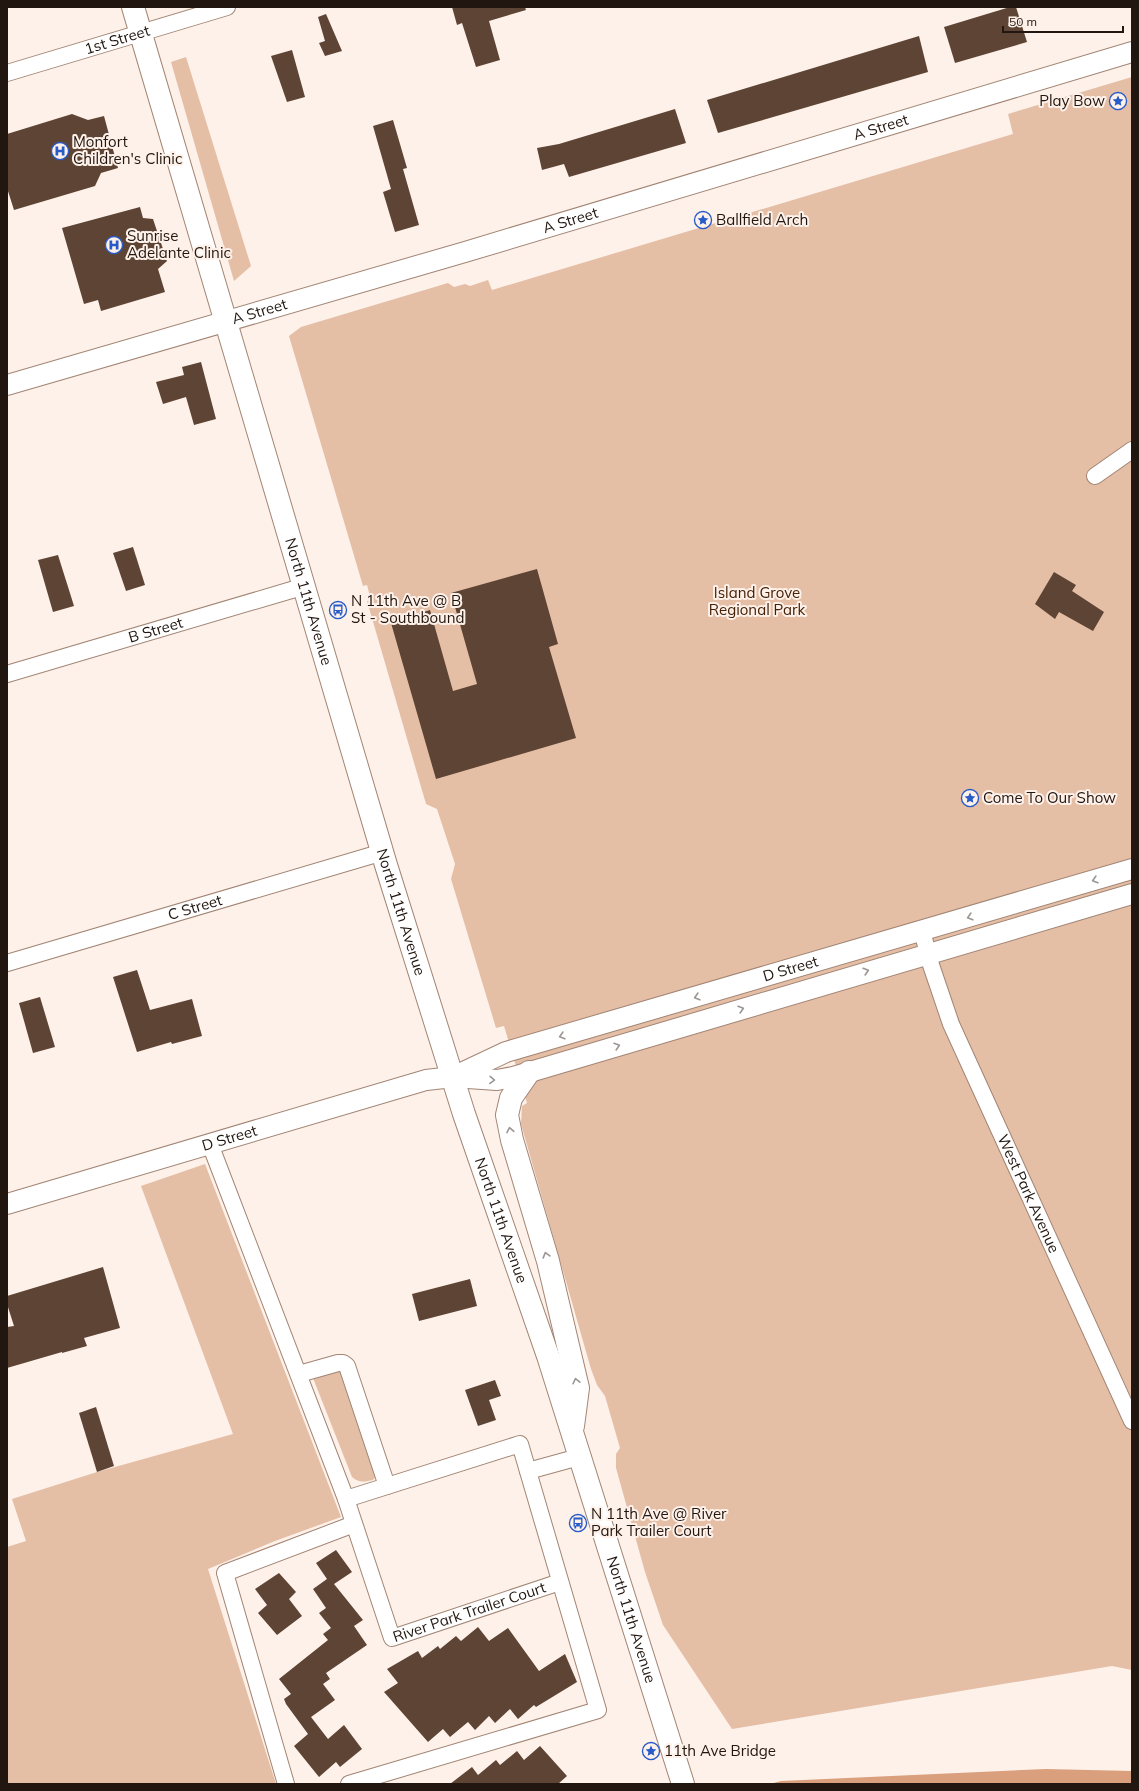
<svg xmlns="http://www.w3.org/2000/svg" width="1139" height="1791" viewBox="0 0 1139 1791" font-family="Mulish,sans-serif">
  <style>
    .green { fill: #e5bea6 }
    .water { fill: #daa07d }
    .building { fill: #5e4434 }
    .lines { fill: none; stroke-linecap: round; stroke-linejoin: round }
    .minor-casing { stroke: #a28574; stroke-width: 18 }
    .tertiary-casing { stroke: #a28574; stroke-width: 22 }
    .secondary-casing { stroke: #a28574; stroke-width: 24 }
    .minor { stroke: #fff; stroke-width: 16 }
    .tertiary { stroke: #fff; stroke-width: 20 }
    .secondary { stroke: #fff; stroke-width: 22 }
    .oneway { stroke: #9b9693 }
    .labels { text-anchor: middle; stroke-width: 4; stroke-linejoin: round; paint-order: stroke }
    .street-label { font-size: 15px; fill: #211610; stroke: #fef1e9 }
    .poi-label { font-size: 15px; fill: #211610; stroke: #fef1e9; text-anchor: start }
    .park-label { font-size: 15px; fill: #452005; stroke: #fef1e9 }
  </style>
  <rect width="100%" height="100%" fill="#fef1e9"/>
  <g class="green">
    <path d="M 186,57 L 251,266 L 234,281 L 171,62 Z"/>
    <path d="M 1132,77 L 1132,1670 L 1112,1666 L 732,1729 L 663,1625 L 645,1572 L 616,1468 L 616,1454 L 620,1448 L 605,1396 L 597,1385 L 591,1369 L 521,1124 L 522,1106 L 527,1103 L 504,1026 L 496,1028 L 451,879 L 455,864 L 437,809 L 426,804 L 367,601 L 371,600 L 367,585 L 363,586 L 289,336 L 301,327 L 448,283 L 454,287 L 465,284 L 470,286 L 488,280 L 492,290 L 1013,134 L 1008,114 Z"/>
    <path d="M 205,1164 L 341,1517 L 275,1541 L 208,1569 L 276,1784 L 7,1784 L 7,1547 L 26,1541 L 12,1499 L 97,1472 L 233,1434 L 141,1186 Z"/>
    <path d="M 335,1370 L 341,1371 L 378,1473 L 373,1480 C 364,1482 359,1483 352,1477 L 313,1378 Z"/>
  </g>
  <path class="water" d="M 1046,1769 L 1132,1771 L 1132,1784 L 770,1784 L 781,1781 Z"/>
  <g class="building">
    <path d="M 452,7 L 525,7 L 526,10 L 489,21 L 500,60 L 476,67 L 462,23 L 457,25 Z"/>
    <path d="M 1010,7 L 1016,7 L 1027,42 L 955,63 L 944,27 Z"/>
    <path d="M 326,14 L 342,51 L 325,56 L 319,43 L 325,41 L 318,17 Z"/>
    <path d="M 919,36 L 928,72 L 718,133 L 707,100 Z"/>
    <path d="M 292,50 L 305,97 L 287,102 L 271,56 Z"/>
    <path d="M 675,109 L 686,143 L 569,177 L 564,164 L 542,170 L 537,148 L 559,144 Z"/>
    <path d="M 72,114 L 88,120 L 104,116 L 118,168 L 101,173 L 95,186 L 14,210 L 7,188 L 7,134 Z"/>
    <path d="M 393,120 L 407,168 L 403,169 L 419,225 L 395,232 L 383,192 L 391,189 L 373,126 Z"/>
    <path d="M 140,207 L 143,218 L 153,219 L 167,261 L 158,269 L 165,292 L 101,311 L 98,300 L 84,304 L 62,228 Z"/>
    <path d="M 201,362 L 216,419 L 194,425 L 186,397 L 163,404 L 156,382 L 184,375 L 182,367 Z"/>
    <path d="M 133,547 L 145,585 L 126,591 L 113,553 Z"/>
    <path d="M 58,555 L 74,606 L 53,612 L 38,560 Z"/>
    <path d="M 537,569 L 558,644 L 549,647 L 576,738 L 436,779 L 391,623 L 430,610 L 453,691 L 477,684 L 451,593 Z"/>
    <path d="M 1054,572 L 1076,585 L 1072,591 L 1104,612 L 1093,631 L 1059,612 L 1055,619 L 1035,604 Z"/>
    <path d="M 137,970 L 150,1010 L 192,999 L 202,1036 L 172,1044 L 171,1042 L 137,1052 L 113,977 Z"/>
    <path d="M 40,997 L 55,1047 L 33,1053 L 19,1003 Z"/>
    <path d="M 103,1267 L 120,1328 L 84,1338 L 87,1346 L 62,1353 L 62,1352 L 7,1368 L 7,1327 L 14,1326 L 7,1304 L 7,1296 Z"/>
    <path d="M 470,1279 L 477,1306 L 419,1321 L 412,1294 Z"/>
    <path d="M 495,1380 L 501,1396 L 489,1400 L 496,1420 L 478,1426 L 465,1390 Z"/>
    <path d="M 96,1407 L 114,1466 L 97,1472 L 79,1413 Z"/>
    <path d="M 336,1550 L 352,1572 L 334,1584 L 363,1620 L 354,1626 L 367,1645 L 326,1673 L 330,1679 L 323,1684 L 335,1700 L 311,1717 L 328,1739 L 344,1725 L 362,1749 L 340,1767 L 336,1762 L 319,1777 L 294,1746 L 308,1734 L 286,1704 L 284,1699 L 291,1694 L 279,1679 L 328,1640 L 323,1634 L 331,1628 L 319,1613 L 326,1608 L 313,1589 L 327,1579 L 316,1563 Z"/>
    <path d="M 279,1573 L 296,1592 L 289,1599 L 302,1616 L 277,1635 L 258,1613 L 267,1605 L 255,1589 Z"/>
    <path d="M 478,1627 L 489,1641 L 508,1628 L 539,1671 L 565,1654 L 577,1682 L 536,1707 L 534,1705 L 518,1719 L 510,1709 L 495,1723 L 489,1716 L 475,1730 L 468,1722 L 450,1737 L 443,1729 L 428,1742 L 384,1692 L 398,1683 L 387,1669 L 418,1651 L 422,1658 L 438,1646 L 440,1649 L 456,1636 L 461,1641 Z"/>
    <path d="M 540,1746 L 567,1776 L 558,1784 L 450,1784 L 472,1767 L 478,1775 L 496,1760 L 500,1765 L 517,1751 L 524,1760 Z"/>
  </g>
  <g class="lines">
    <g class="minor-casing">
      <g id="minor">
        <path id="s1" d="M 7,73 L 227,7"/>
        <path d="M 1095,476 L 1132,450"/>
        <path id="s2" d="M 7,674 L 305,586"/>
        <path id="s3" d="M 922,931 L 931,965 L 951,1024 L 1132,1421"/>
        <path id="s4" d="M 7,963 L 383,852"/>
        <path id="s5" d="M 210,1144 L 346,1499 L 392,1638 L 560,1582"/>
        <path d="M 299,1374 L 338,1363 L 343,1363 L 347,1366 L 387,1486"/>
        <path d="M 528,1471 L 579,1457"/>
        <path d="M 346,1499 L 520,1444 L 598,1710 L 349,1784"/>
        <path d="M 286,1784 L 225,1573 L 354,1524"/>
      </g>
    </g>
    <g class="tertiary-casing">
      <g id="tertiary">
        <path id="s6" d="M 7,385 L 465,252 L 1132,52"/>
        <path id="s7" d="M 453,1077 L 506,1052 L 1132,869"/>
        <path id="s8" d="M 7,1204 L 426,1080 L 453,1077 L 497,1080 L 513,1077 L 1132,894"/>
      </g>
    </g>
    <g class="secondary-casing">
      <g id="secondary">
        <path id="s9" d="M 133,7 L 386,865 L 464,1114 L 548,1356 L 683,1784"/>
        <path d="M 529,1072 L 511,1098 L 507,1115 L 512,1140 L 548,1261 L 578,1388 L 573,1426"/>
      </g>
    </g>
    <use href="#minor" class="minor"/>
    <use href="#tertiary" class="tertiary"/>
    <use href="#secondary" class="secondary"/>
  </g>
  <defs><path id="oneway-chevron" d="M-2-3.5L2.5 0L-2 3.5" fill="none" stroke-width="1.6" stroke-linecap="round" stroke-linejoin="round"/></defs>
  <g class="oneway">
    <use href="#oneway-chevron" transform="translate(1095 880) rotate(164)"/>
    <use href="#oneway-chevron" transform="translate(970 917) rotate(164)"/>
    <use href="#oneway-chevron" transform="translate(866 971) rotate(-17)"/>
    <use href="#oneway-chevron" transform="translate(697 997) rotate(164)"/>
    <use href="#oneway-chevron" transform="translate(741 1009) rotate(-17)"/>
    <use href="#oneway-chevron" transform="translate(562 1036) rotate(164)"/>
    <use href="#oneway-chevron" transform="translate(617 1046) rotate(-17)"/>
    <use href="#oneway-chevron" transform="translate(492 1080) rotate(2)"/>
    <use href="#oneway-chevron" transform="translate(510 1130) rotate(-101)"/>
    <use href="#oneway-chevron" transform="translate(546 1255) rotate(-106)"/>
    <use href="#oneway-chevron" transform="translate(576 1381) rotate(-103)"/>
  </g>
  <defs>
    <g id="sight-ring" transform="scale(0.9)"><circle r="9.5" fill="#fef1e9" stroke="#275bc9" stroke-width="1.5"/><path d="M0-6L1.8-2.2L6-1.7L2.9 1.2L3.7 5.4L0 3.3L-3.7 5.4L-2.9 1.2L-6-1.7L-1.8-2.2Z" fill="#275bc9"/></g>
    <g id="hospital-ring" transform="scale(0.9)"><circle r="9.5" fill="#fef1e9" stroke="#275bc9" stroke-width="1.5"/><path d="M-5-5h3v3.5h4V-5h3V5h-3V1.5h-4V5h-3Z" fill="#275bc9"/></g>
    <g id="bus-ring" transform="scale(0.9)"><circle r="9.5" fill="#fef1e9" stroke="#275bc9" stroke-width="1.5"/><path d="M-5-6H5V4H4V6H2V4H-2V6H-4V4H-5ZM-3.5-4V0h7V-4ZM-3.5 1.2v1.5H-2V1.2ZM2 1.2v1.5H3.5V1.2Z" fill="#275bc9"/></g>
  </defs>
  <g fill-rule="evenodd">
    <use href="#sight-ring" x="1118" y="101"/>
    <use href="#hospital-ring" x="60" y="151"/>
    <use href="#sight-ring" x="703" y="220"/>
    <use href="#hospital-ring" x="114" y="245"/>
    <use href="#bus-ring" x="338" y="610"/>
    <use href="#sight-ring" x="970" y="798"/>
    <use href="#bus-ring" x="578" y="1523"/>
    <use href="#sight-ring" x="651" y="1751"/>
  </g>
  <g class="labels">
    <g class="street-label">
      <text dy="5" stroke="none"><textPath href="#s1" startOffset="115">1st Street</textPath></text>
      <text dy="5" stroke="none"><textPath href="#s6" startOffset="911">A Street</textPath></text>
      <text dy="5" stroke="none"><textPath href="#s6" startOffset="587">A Street</textPath></text>
      <text dy="5" stroke="none"><textPath href="#s6" startOffset="263">A Street</textPath></text>
      <text dy="5" stroke="none"><textPath href="#s9" startOffset="620">North 11th Avenue</textPath></text>
      <text dy="5" stroke="none"><textPath href="#s2" startOffset="155">B Street</textPath></text>
      <text dy="5" stroke="none"><textPath href="#s4" startOffset="196">C Street</textPath></text>
      <text dy="5" stroke="none"><textPath href="#s9" startOffset="944">North 11th Avenue</textPath></text>
      <text dy="5" stroke="none"><textPath href="#s7" startOffset="355">D Street</textPath></text>
      <text dy="5" stroke="none"><textPath href="#s8" startOffset="232">D Street</textPath></text>
      <text dy="5" stroke="none"><textPath href="#s3" startOffset="284">West Park Avenue</textPath></text>
      <text dy="5" stroke="none"><textPath href="#s9" startOffset="1268">North 11th Avenue</textPath></text>
      <text dy="5" stroke="none"><textPath href="#s5" startOffset="608">River Park Trailer Court</textPath></text>
      <text dy="5" stroke="none"><textPath href="#s9" startOffset="1688">North 11th Avenue</textPath></text>
    </g>
    <g class="poi-label">
      <text x="1105" y="106" text-anchor="end">Play Bow</text>
      <text x="73" y="147">Monfort<tspan x="73" dy="17">Children's Clinic</tspan></text>
      <text x="716" y="225">Ballfield Arch</text>
      <text x="127" y="241">Sunrise<tspan x="127" dy="17">Adelante Clinic</tspan></text>
      <text x="351" y="606">N 11th Ave @ B<tspan x="351" dy="17">St - Southbound</tspan></text>
      <text x="983" y="803">Come To Our Show</text>
      <text x="591" y="1519">N 11th Ave @ River<tspan x="591" dy="17">Park Trailer Court</tspan></text>
      <text x="664" y="1756">11th Ave Bridge</text>
    </g>
    <g class="park-label">
      <text x="757" y="598">Island Grove<tspan x="757" dy="17">Regional Park</tspan></text>
    </g>
  </g>
  <rect width="1139" height="1791" fill="none" stroke="#211610" stroke-width="16"/>
  <path d="M1003 26v6h120v-6" fill="none" stroke="#211610" stroke-width="2"/>
  <text x="1009" y="26" font-size="12" fill="#211610" stroke="#fef1e9" stroke-width="3" paint-order="stroke">50 m</text>
</svg>
